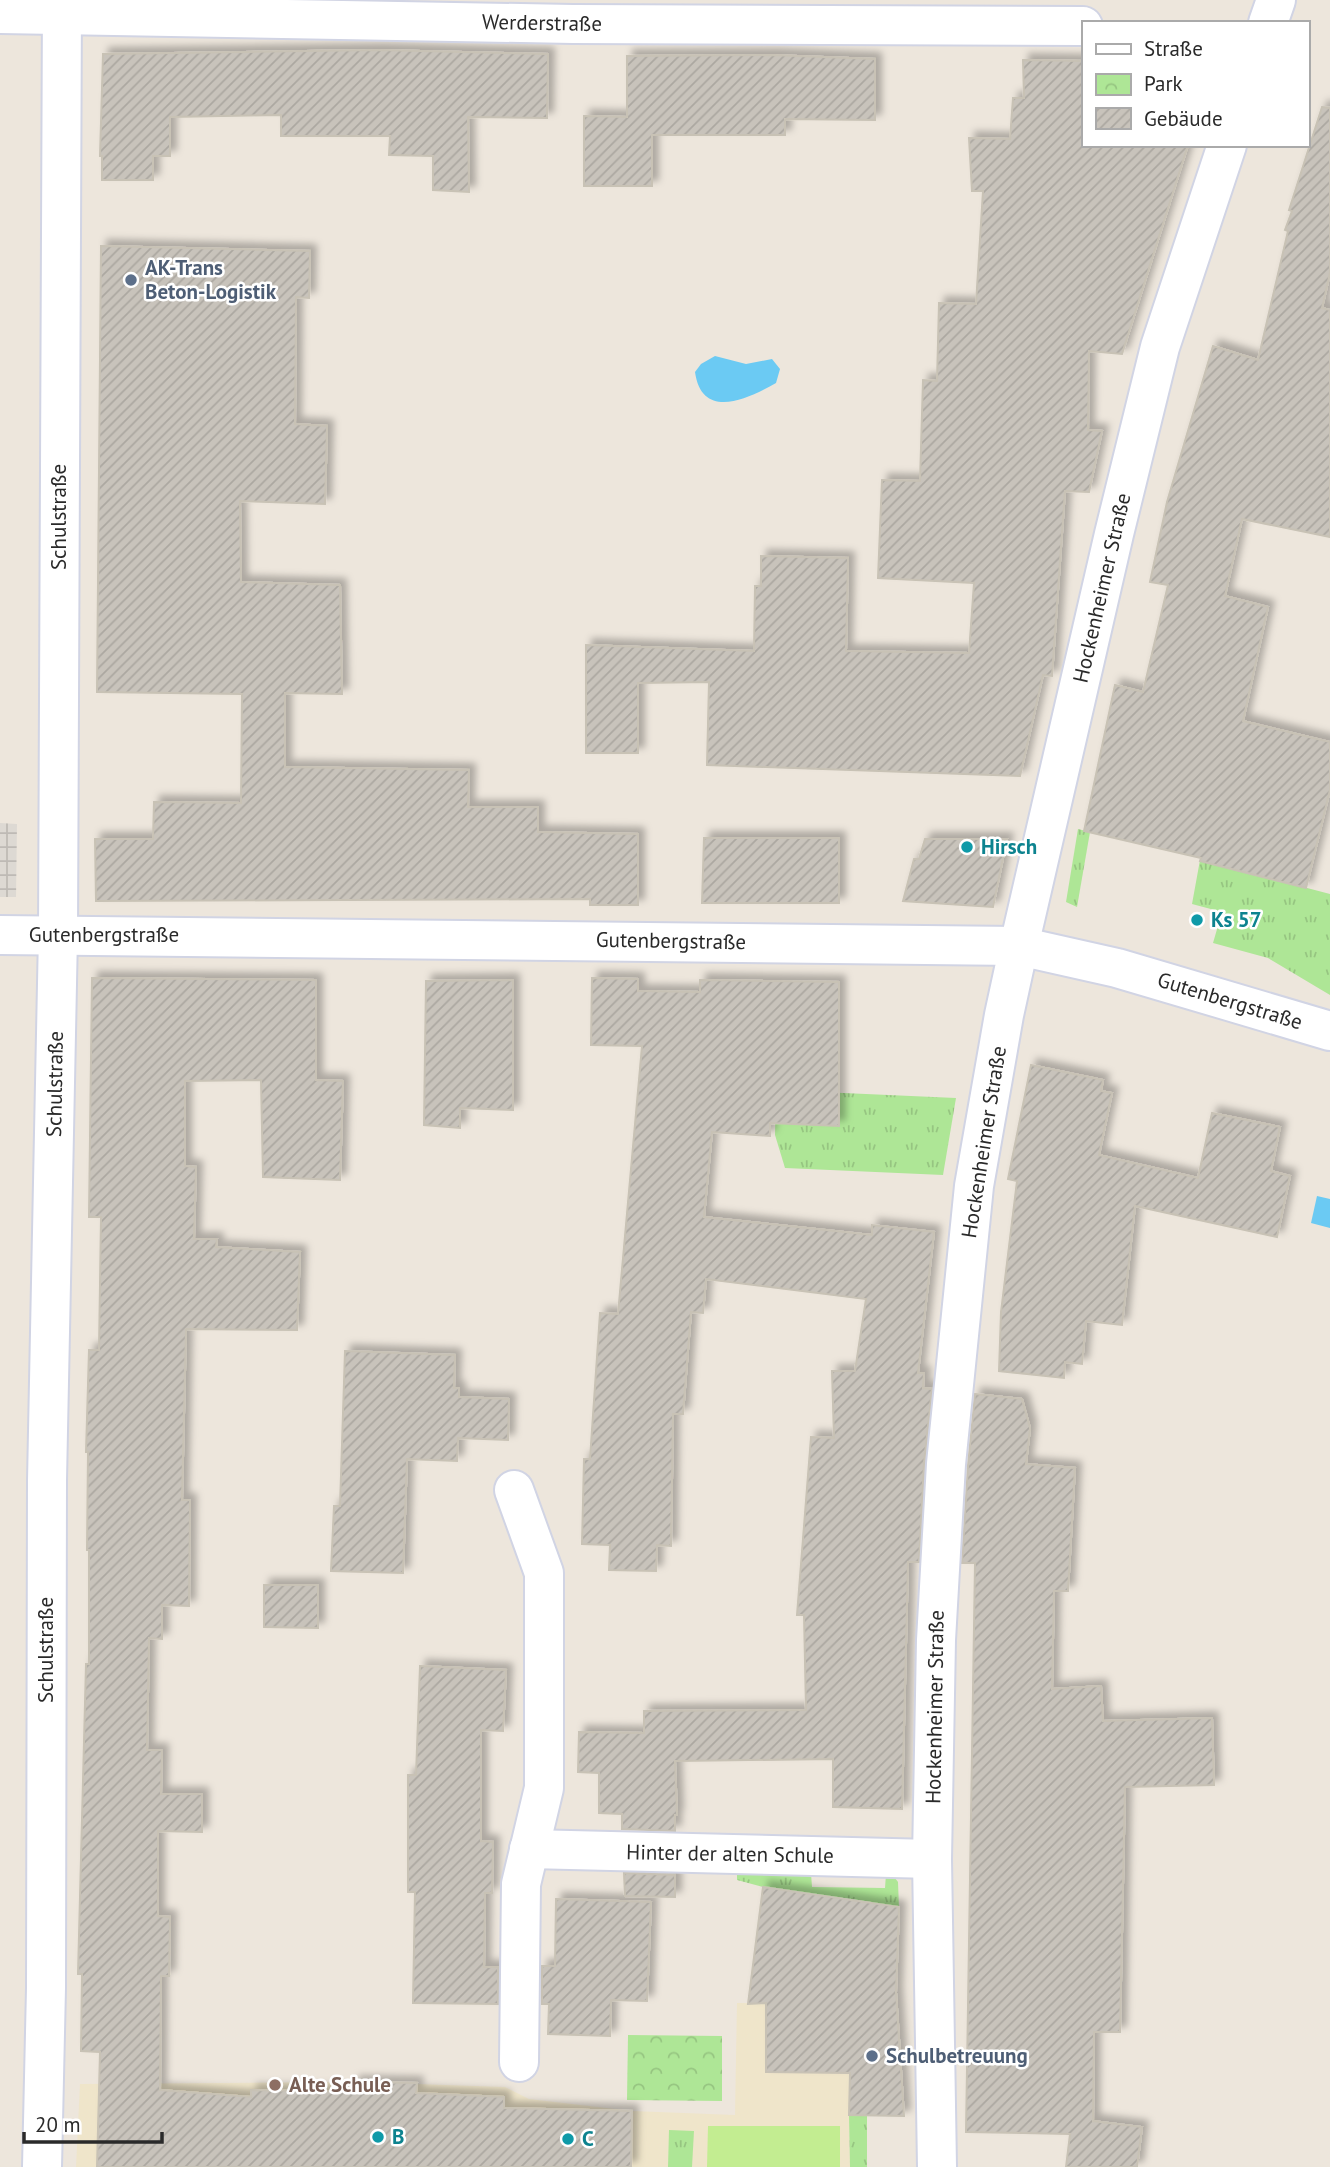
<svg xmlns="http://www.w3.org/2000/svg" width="1330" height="2167" viewBox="0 0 1330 2167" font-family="'PT Sans',sans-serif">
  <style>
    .education { fill: #efe5ca }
    .grass { fill: url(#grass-tufts) }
    .park { fill: url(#park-crowns) }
    .pitch { fill: #c3ed91 }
    .plaza { fill: url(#plaza-grid) }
    .water { fill: #6bcaf3 }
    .building { fill: url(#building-hatch); stroke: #c8c2b5; stroke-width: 2; filter: url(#shadow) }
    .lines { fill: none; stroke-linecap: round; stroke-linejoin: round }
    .street-casing { stroke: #d1d4e4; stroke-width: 42 }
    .secondary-casing { stroke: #d1d4e4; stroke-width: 42 }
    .street { stroke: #fff; stroke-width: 38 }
    .secondary { stroke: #fff; stroke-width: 38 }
    .service-dot { fill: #5c6f8a; stroke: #fff; stroke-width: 2.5 }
    .culture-dot { fill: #0f9aa8; stroke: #fff; stroke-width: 2.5 }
    .education-dot { fill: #8d6e63; stroke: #fff; stroke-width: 2.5 }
    .labels { text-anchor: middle; stroke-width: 5; stroke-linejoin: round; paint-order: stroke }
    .street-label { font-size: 21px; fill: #2a2a2a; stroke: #fff }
    .service-label { font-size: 21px; font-weight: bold; fill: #4e5e75; stroke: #fff; text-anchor: start }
    .culture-label { font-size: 21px; font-weight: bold; fill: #0d838f; stroke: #fff; text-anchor: start }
    .education-label { font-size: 21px; font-weight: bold; fill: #785e54; stroke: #fff; text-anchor: start }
  </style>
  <defs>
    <pattern id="grass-tufts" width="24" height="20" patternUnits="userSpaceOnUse" patternTransform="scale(1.75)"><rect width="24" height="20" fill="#aee696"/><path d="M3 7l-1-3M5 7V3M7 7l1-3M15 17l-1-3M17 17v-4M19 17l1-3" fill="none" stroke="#96c581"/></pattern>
    <pattern id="park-crowns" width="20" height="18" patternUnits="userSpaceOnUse" patternTransform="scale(1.75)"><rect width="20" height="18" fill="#aee696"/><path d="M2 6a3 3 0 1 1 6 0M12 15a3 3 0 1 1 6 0" fill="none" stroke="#96c581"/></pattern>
    <pattern id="plaza-grid" width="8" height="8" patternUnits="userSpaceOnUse" patternTransform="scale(1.75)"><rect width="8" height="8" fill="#ddd9d3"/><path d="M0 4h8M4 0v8" fill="none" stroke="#bebab5"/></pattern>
    <pattern id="building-hatch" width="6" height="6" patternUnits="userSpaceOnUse" patternTransform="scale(1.75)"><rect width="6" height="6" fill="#c8c3bb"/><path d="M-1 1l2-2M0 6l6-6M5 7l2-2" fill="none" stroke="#aca8a1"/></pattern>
    <filter id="shadow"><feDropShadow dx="6" dy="-6" stdDeviation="3.5" flood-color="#0004"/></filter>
  </defs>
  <rect width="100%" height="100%" fill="#ede6dc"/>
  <path class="education" d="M 737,2003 L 897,2004 L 903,2094 L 902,2116 L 849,2115 L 850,2167 L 76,2167 L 80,2084 L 354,2082 L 505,2087 L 529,2099 L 632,2111 L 735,2115 Z"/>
  <g class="grass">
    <path d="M 1078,829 L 1090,832 L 1077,907 L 1066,902 Z"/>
    <path d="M 1200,860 L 1330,894 L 1330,995 L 1268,958 L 1213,943 L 1222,912 L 1192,904 Z"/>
    <path d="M 776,1090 L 956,1098 L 943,1175 L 785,1168 L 775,1135 Z"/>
    <path d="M 811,1873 L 812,1887 L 885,1888 L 886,1874 L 892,1874 L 898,1882 L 899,1908 L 871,1907 L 871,1902 L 763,1887 L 737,1880 L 737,1874 Z"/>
    <path d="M 849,2115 L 867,2115 L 867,2167 L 850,2167 Z"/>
    <path d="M 669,2130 L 694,2131 L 692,2167 L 668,2167 Z"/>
  </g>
  <path class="park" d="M 628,2035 L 722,2036 L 722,2101 L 627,2100 Z"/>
  <path class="pitch" d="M 708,2126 L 840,2126 L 840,2167 L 707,2167 Z"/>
  <path class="plaza" d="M 0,823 L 17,824 L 16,897 L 0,897 Z"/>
  <g class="water">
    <path d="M 715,356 L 746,364 L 772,359 L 780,369 L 776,383 C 748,399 702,421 695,372 L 701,364 Z"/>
    <path d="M 1317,1196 L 1330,1199 L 1330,1228 L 1311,1223 Z"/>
  </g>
  <g class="building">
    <path d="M 378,50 L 548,54 L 547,118 L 468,117 L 469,192 L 433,190 L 433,156 L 389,155 L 390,136 L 281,136 L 281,115 L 170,117 L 170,156 L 153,156 L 153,180 L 102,180 L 102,156 L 100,156 L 103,54 Z"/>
    <path d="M 772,55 L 875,59 L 875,120 L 785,119 L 785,135 L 652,135 L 652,186 L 584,186 L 584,116 L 627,117 L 627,56 Z"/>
    <path d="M 1023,60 L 1083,61 L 1083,145 L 1188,145 L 1122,354 L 1089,351 L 1088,430 L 1102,431 L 1089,492 L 1065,491 L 1052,676 L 1043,675 L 1020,776 L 707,765 L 709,682 L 638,683 L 638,753 L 586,753 L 586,645 L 754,651 L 755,586 L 761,586 L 761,556 L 848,558 L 846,651 L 969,653 L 974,583 L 878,578 L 882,480 L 920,481 L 923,380 L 937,381 L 939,303 L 976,304 L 983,191 L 972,191 L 969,138 L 1010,139 L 1013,98 L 1024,98 Z"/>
    <path d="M 1322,107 L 1330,108 L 1330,273 L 1322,308 L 1330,310 L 1330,537 L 1242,519 L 1225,596 L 1268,607 L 1243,721 L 1330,742 L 1330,790 L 1306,888 L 1200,861 L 1201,858 L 1084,831 L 1115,685 L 1143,692 L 1168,585 L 1150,582 L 1167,502 L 1213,346 L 1258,360 L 1288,231 L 1285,230 L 1292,211 L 1289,210 Z"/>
    <path d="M 101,246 L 310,251 L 309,298 L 296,297 L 295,424 L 327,426 L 325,504 L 240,501 L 241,582 L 340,585 L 342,694 L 285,693 L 285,767 L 469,770 L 468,807 L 538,807 L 538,832 L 638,834 L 638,905 L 590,905 L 590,899 L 96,901 L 95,839 L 153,839 L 154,802 L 241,803 L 242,694 L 97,692 Z"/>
    <path d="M 704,838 L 839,838 L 839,903 L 702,903 Z"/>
    <path d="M 925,839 L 1007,839 L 993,907 L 903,901 L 914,859 L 919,859 Z"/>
    <path d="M 92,978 L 316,980 L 316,1080 L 343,1081 L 340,1180 L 263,1177 L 261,1080 L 185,1081 L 185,1166 L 196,1167 L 194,1239 L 217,1239 L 216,1247 L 300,1252 L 297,1330 L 186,1329 L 182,1500 L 190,1500 L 189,1606 L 162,1605 L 162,1639 L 149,1638 L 147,1750 L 162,1750 L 161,1794 L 202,1794 L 202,1832 L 158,1831 L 158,1916 L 170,1917 L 169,1976 L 161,1976 L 160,2090 L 251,2097 L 251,2090 L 353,2092 L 354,2082 L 417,2083 L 416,2093 L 504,2097 L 504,2108 L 632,2111 L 631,2167 L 97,2167 L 100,2052 L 81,2051 L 82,1974 L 78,1974 L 86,1664 L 89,1664 L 89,1550 L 87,1550 L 88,1452 L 86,1452 L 89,1350 L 99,1350 L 101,1217 L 89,1217 Z"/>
    <path d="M 592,978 L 638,979 L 638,991 L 700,992 L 700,980 L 839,982 L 839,1126 L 770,1123 L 770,1136 L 712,1132 L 704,1217 L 872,1235 L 872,1225 L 934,1232 L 918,1373 L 924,1373 L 923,1388 L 932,1389 L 924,1463 L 919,1562 L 908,1562 L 902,1809 L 833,1807 L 833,1759 L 675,1761 L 677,1815 L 675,1815 L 675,1831 L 622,1829 L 622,1814 L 599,1813 L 599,1773 L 578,1772 L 579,1732 L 644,1733 L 644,1711 L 806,1710 L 804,1615 L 797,1615 L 811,1437 L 834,1438 L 832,1371 L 855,1371 L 866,1299 L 706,1279 L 703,1313 L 691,1312 L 683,1414 L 673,1414 L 671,1546 L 657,1545 L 656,1571 L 609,1570 L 610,1545 L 582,1544 L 584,1459 L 590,1459 L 600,1313 L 618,1314 L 642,1046 L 591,1045 Z"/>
    <path d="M 513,980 L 513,1110 L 460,1108 L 460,1128 L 424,1125 L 426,981 Z"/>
    <path d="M 1031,1065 L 1103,1080 L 1101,1091 L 1112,1093 L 1099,1155 L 1198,1178 L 1212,1113 L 1280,1127 L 1271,1171 L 1290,1176 L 1277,1237 L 1135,1206 L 1122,1325 L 1086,1321 L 1082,1364 L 1065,1362 L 1064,1378 L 999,1371 L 1001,1312 L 1017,1181 L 1008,1179 Z"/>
    <path d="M 345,1351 L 455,1355 L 454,1388 L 459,1388 L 459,1397 L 509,1399 L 508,1440 L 458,1438 L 457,1461 L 407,1459 L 403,1573 L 331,1571 L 334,1506 L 340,1506 Z"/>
    <path d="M 975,1394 L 1022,1399 L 1030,1428 L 1026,1464 L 1075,1468 L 1068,1591 L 1054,1591 L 1052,1689 L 1101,1686 L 1103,1721 L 1212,1718 L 1214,1785 L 1125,1787 L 1120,2032 L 1094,2032 L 1093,2121 L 1142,2127 L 1137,2167 L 1066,2167 L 1070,2134 L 966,2132 L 975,1563 L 962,1563 L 968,1466 Z"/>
    <path d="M 264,1585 L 318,1585 L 318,1628 L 264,1627 Z"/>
    <path d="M 420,1666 L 506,1670 L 503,1731 L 481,1730 L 481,1841 L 493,1842 L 492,1893 L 485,1893 L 484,1967 L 498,1967 L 498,2004 L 413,2003 L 415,1892 L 408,1892 L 408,1775 L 416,1775 Z"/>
    <path d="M 624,1873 L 675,1875 L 675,1897 L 625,1896 Z"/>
    <path d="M 763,1887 L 899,1907 L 896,1992 L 904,2116 L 849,2115 L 850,2073 L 766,2072 L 766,2003 L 748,2004 Z"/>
    <path d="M 556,1899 L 651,1902 L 647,2001 L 611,2000 L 610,2036 L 548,2034 L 549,2004 L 542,2004 L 542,1966 L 555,1966 Z"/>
  </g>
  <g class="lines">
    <g class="street-casing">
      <g id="street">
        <path d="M 0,14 L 573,24 L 1083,26"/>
        <path d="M 0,935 L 1019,946 L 1117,968 L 1330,1031"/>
        <path d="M 514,1490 L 544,1573 L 544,1788 L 521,1884 L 519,2062"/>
        <path d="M 529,1849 L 932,1859"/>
        <path d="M 42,2167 L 46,1988 L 47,1481 L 58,934 L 62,0"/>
      </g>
    </g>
    <g class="secondary-casing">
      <g id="secondary">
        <path d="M 1268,23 L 1276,0"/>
        <path d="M 937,2167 L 932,1859 L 936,1640 L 946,1464 L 974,1186 L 1004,1015 L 1019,946 L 1114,534 L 1160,347 L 1227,145"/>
      </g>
    </g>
    <use href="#street" class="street"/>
    <use href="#secondary" class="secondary"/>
  </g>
  <g class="service-dot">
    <circle cx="131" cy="280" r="7"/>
    <circle cx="872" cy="2056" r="7"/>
  </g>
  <g class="culture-dot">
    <circle cx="967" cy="847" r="7"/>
    <circle cx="1197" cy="920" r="7"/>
    <circle cx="378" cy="2137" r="7"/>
    <circle cx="568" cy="2139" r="7"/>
  </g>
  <circle class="education-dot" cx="275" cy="2085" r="7"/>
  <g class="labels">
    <g class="street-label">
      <text transform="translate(542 23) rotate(1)" y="7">Werderstraße</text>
      <text transform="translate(59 517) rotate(-90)" y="7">Schulstraße</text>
      <text transform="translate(1102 588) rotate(-77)" y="7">Hockenheimer Straße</text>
      <text x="104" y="942">Gutenbergstraße</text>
      <text transform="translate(671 941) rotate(1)" y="7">Gutenbergstraße</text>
      <text transform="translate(1230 1001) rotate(17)" y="7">Gutenbergstraße</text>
      <text transform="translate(55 1084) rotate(-89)" y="7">Schulstraße</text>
      <text transform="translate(984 1142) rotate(-81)" y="7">Hockenheimer Straße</text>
      <text transform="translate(46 1650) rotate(-90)" y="7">Schulstraße</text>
      <text transform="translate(935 1707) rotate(-89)" y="7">Hockenheimer Straße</text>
      <text transform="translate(730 1854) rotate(1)" y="7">Hinter der alten Schule</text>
    </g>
    <g class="service-label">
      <text x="145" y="275">AK-Trans<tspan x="145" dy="24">Beton-Logistik</tspan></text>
      <text x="886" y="2063">Schulbetreuung</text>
    </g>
    <g class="culture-label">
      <text x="981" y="854">Hirsch</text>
      <text x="1211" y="927">Ks 57</text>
      <text x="392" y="2144">B</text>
      <text x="582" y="2146">C</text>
    </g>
    <g class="education-label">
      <text x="289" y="2092">Alte Schule</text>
    </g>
  </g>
  <rect x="1082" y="21" width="228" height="126" fill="#ffffff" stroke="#aaaaaa" stroke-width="2"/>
  <rect x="1096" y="44" width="35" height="10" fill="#ffffff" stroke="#aaaaaa" stroke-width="2"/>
  <text x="1144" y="56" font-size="21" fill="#2a2a2a">Straße</text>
  <rect x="1096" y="74" width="35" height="21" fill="url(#park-crowns)" stroke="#aaaaaa" stroke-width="2"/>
  <text x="1144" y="91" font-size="21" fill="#2a2a2a">Park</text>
  <rect x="1096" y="108" width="35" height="21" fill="url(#building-hatch)" stroke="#aaaaaa" stroke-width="2"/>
  <text x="1144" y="126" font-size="21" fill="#2a2a2a">Gebäude</text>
  <path d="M24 2132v10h138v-10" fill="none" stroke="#2a2a2a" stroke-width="3.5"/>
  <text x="35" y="2132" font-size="21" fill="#2a2a2a" stroke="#ffffff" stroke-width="5" paint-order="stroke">20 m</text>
</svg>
